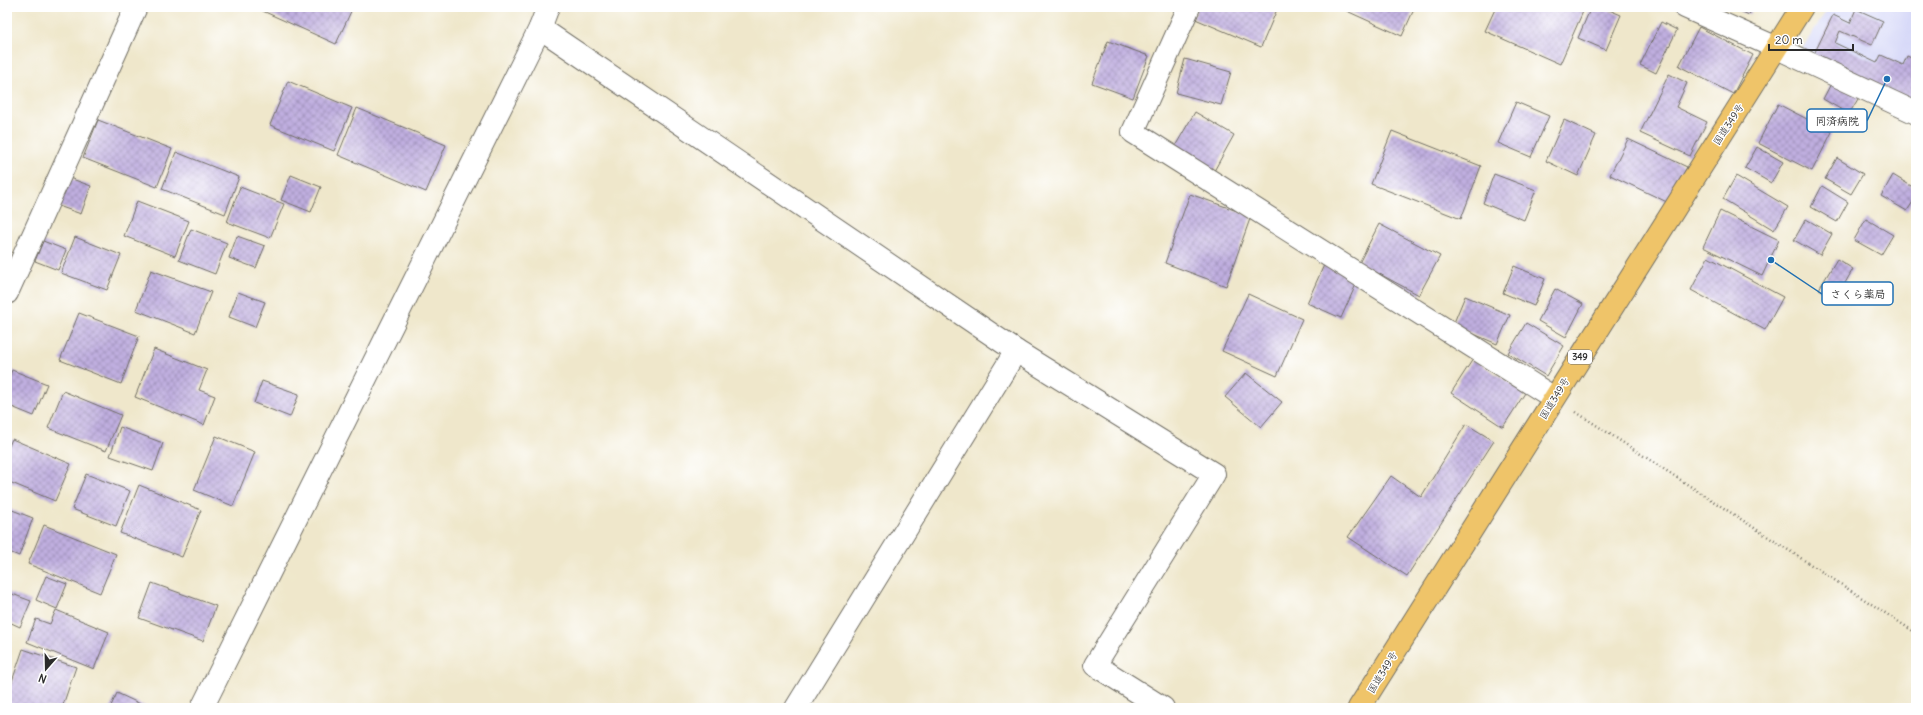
<svg xmlns="http://www.w3.org/2000/svg" width="1923" height="715" viewBox="0 0 1923 715" font-family="Delius,'Klee One',sans-serif">
  <style>
    .built { fill: #d6d8f8 }
    .building { fill: url(#building-cross-hatch) }
    .lines { fill: none; stroke-linecap: round; stroke-linejoin: round }
    .street-casing { stroke: #706d63; stroke-width: 24 }
    .highway-casing { stroke: #706d63; stroke-width: 24 }
    .path { stroke: #706d63; stroke-width: 2.5; stroke-dasharray: 1 3; stroke-linecap: butt }
    .street { stroke: #fff; stroke-width: 22 }
    .highway { stroke: #efc469; stroke-width: 22 }
    .labels { text-anchor: middle; stroke-width: 3; stroke-linejoin: round; paint-order: stroke }
    .shield { fill: #fff; stroke: #6b6b6b; stroke-width: 1 }
    .shield-label { font-size: 9px; font-weight: bold; fill: #2b2b2b }
    .street-label { font-size: 10px; fill: #2b2b2b; stroke: #fff }
    .leader { fill: none; stroke: #1f6fb2; stroke-width: 1.5 }
    .callout-dot { fill: #1f6fb2; stroke: #fff; stroke-width: 1.5 }
    .callout { fill: #fff; stroke: #1f6fb2; stroke-width: 1.5 }
    .callout-label { font-size: 11px; text-anchor: middle; font-weight: bold; fill: #2b2b2b }
  </style>
  <defs>
    <pattern id="building-cross-hatch" width="8" height="8" patternUnits="userSpaceOnUse"><rect width="8" height="8" fill="#c0afe0"/><path d="M0 0l8 8M0 8l8-8" fill="none" stroke="#9c8fb6"/></pattern>
  </defs>
  <rect width="100%" height="100%" fill="#fff"/>
  <filter id="ink" filterUnits="userSpaceOnUse"><feTurbulence type="fractalNoise" baseFrequency=".025" numOctaves="2"/><feDisplacementMap in="SourceGraphic" scale="8" xChannelSelector="R" yChannelSelector="G"/><feConvolveMatrix kernelMatrix="1 2 1 2 8 2 1 2 1" color-interpolation-filters="sRGB"/></filter>
  <filter id="wash" filterUnits="userSpaceOnUse"><feTurbulence type="fractalNoise" baseFrequency=".012" numOctaves="4" result="noise"/><feDisplacementMap in="SourceGraphic" scale="16" xChannelSelector="R" yChannelSelector="G"/><feGaussianBlur stdDeviation="0.9" result="paint"/><feColorMatrix in="noise" values="0 0 0 0 0 0 0 0 0 0 0 0 0 0 0 0 0 1.4 0 .05"/><feComposite in="paint" operator="in"/></filter>
  <g filter="url(#wash)">
    <rect width="100%" height="100%" fill="#efe7cb"/>
    <path class="built" d="M 1829,7 L 1916,7 L 1916,107 L 1800,52 Z"/>
    <g id="blocks">
      <g class="building">
        <path d="M 254,7 L 353,7 L 336,44 Z"/>
        <path d="M 1198,7 L 1278,7 L 1261,47 L 1193,18 Z"/>
        <path d="M 1338,7 L 1415,7 L 1402,36 Z"/>
        <path d="M 1496,7 L 1585,7 L 1560,64 L 1485,31 Z"/>
        <path d="M 1591,7 L 1602,7 L 1621,15 L 1606,50 L 1578,38 Z"/>
        <path d="M 1731,7 L 1752,7 L 1749,15 Z"/>
        <path d="M 1856,9 L 1883,21 L 1872,45 L 1840,31 L 1835,43 L 1877,63 L 1881,55 L 1903,65 L 1907,56 L 1916,60 L 1916,103 L 1814,54 L 1833,15 L 1850,23 Z"/>
        <path d="M 1661,22 L 1677,30 L 1656,73 L 1640,65 Z"/>
        <path d="M 1699,27 L 1753,55 L 1733,94 L 1679,66 Z"/>
        <path d="M 1108,41 L 1149,56 L 1133,98 L 1092,83 Z"/>
        <path d="M 1185,59 L 1231,72 L 1221,105 L 1176,93 Z"/>
        <path d="M 1669,74 L 1687,83 L 1676,107 L 1707,122 L 1690,156 L 1640,133 Z"/>
        <path d="M 1834,78 L 1861,94 L 1849,114 L 1823,99 Z"/>
        <path d="M 288,81 L 352,108 L 334,151 L 270,125 Z"/>
        <path d="M 1516,102 L 1549,116 L 1531,157 L 1498,143 Z"/>
        <path d="M 1778,104 L 1832,132 L 1812,171 L 1758,143 Z"/>
        <path d="M 357,108 L 446,145 L 426,192 L 338,155 Z"/>
        <path d="M 1195,112 L 1234,135 L 1214,171 L 1174,148 Z"/>
        <path d="M 98,120 L 172,149 L 157,187 L 83,158 Z"/>
        <path d="M 1564,120 L 1596,135 L 1578,176 L 1546,161 Z"/>
        <path d="M 1392,131 L 1481,166 L 1461,219 L 1371,184 Z"/>
        <path d="M 1628,139 L 1687,167 L 1669,203 L 1610,175 Z"/>
        <path d="M 1757,147 L 1783,162 L 1771,183 L 1745,168 Z"/>
        <path d="M 176,152 L 239,177 L 225,214 L 162,189 Z"/>
        <path d="M 1837,158 L 1863,174 L 1851,194 L 1825,179 Z"/>
        <path d="M 1494,174 L 1536,190 L 1524,220 L 1483,203 Z"/>
        <path d="M 291,175 L 321,187 L 311,212 L 281,200 Z"/>
        <path d="M 1893,175 L 1916,189 L 1916,197 L 1907,211 L 1881,196 Z"/>
        <path d="M 64,176 L 91,186 L 81,214 L 53,204 Z"/>
        <path d="M 1736,176 L 1788,207 L 1774,230 L 1723,199 Z"/>
        <path d="M 1822,186 L 1848,202 L 1837,222 L 1811,207 Z"/>
        <path d="M 240,187 L 284,204 L 270,238 L 227,222 Z"/>
        <path d="M 1190,194 L 1251,216 L 1226,286 L 1165,263 Z"/>
        <path d="M 137,201 L 189,221 L 175,256 L 124,236 Z"/>
        <path d="M 1720,211 L 1779,240 L 1762,276 L 1703,247 Z"/>
        <path d="M 1806,219 L 1832,234 L 1820,255 L 1794,240 Z"/>
        <path d="M 1866,219 L 1893,235 L 1881,255 L 1854,240 Z"/>
        <path d="M 1379,224 L 1440,256 L 1419,295 L 1359,263 Z"/>
        <path d="M 191,229 L 227,243 L 215,274 L 179,260 Z"/>
        <path d="M 237,236 L 265,246 L 256,268 L 229,258 Z"/>
        <path d="M 75,237 L 121,255 L 107,290 L 61,273 Z"/>
        <path d="M 43,241 L 66,250 L 58,270 L 35,261 Z"/>
        <path d="M 1708,257 L 1783,297 L 1765,330 L 1691,290 Z"/>
        <path d="M 1837,259 L 1853,269 L 1836,299 L 1819,289 Z"/>
        <path d="M 1324,265 L 1358,280 L 1341,318 L 1307,303 Z"/>
        <path d="M 1514,266 L 1545,279 L 1534,306 L 1503,293 Z"/>
        <path d="M 151,270 L 211,292 L 195,333 L 136,310 Z"/>
        <path d="M 1555,289 L 1583,304 L 1566,337 L 1538,321 Z"/>
        <path d="M 238,292 L 265,302 L 255,327 L 229,317 Z"/>
        <path d="M 1248,294 L 1302,319 L 1277,376 L 1222,351 Z"/>
        <path d="M 1465,296 L 1510,315 L 1497,344 L 1453,325 Z"/>
        <path d="M 79,313 L 139,336 L 121,384 L 60,360 Z"/>
        <path d="M 1526,323 L 1564,346 L 1546,376 L 1508,353 Z"/>
        <path d="M 154,349 L 207,370 L 199,390 L 215,396 L 204,425 L 135,397 Z"/>
        <path d="M 1473,359 L 1525,393 L 1503,427 L 1451,393 Z"/>
        <path d="M 12,370 L 47,384 L 34,416 L 7,405 L 7,382 Z"/>
        <path d="M 1246,373 L 1282,402 L 1261,427 L 1225,397 Z"/>
        <path d="M 262,381 L 299,394 L 290,417 L 254,403 Z"/>
        <path d="M 63,391 L 121,415 L 106,451 L 48,428 Z"/>
        <path d="M 1466,424 L 1494,441 L 1407,576 L 1348,537 L 1391,476 L 1421,497 Z"/>
        <path d="M 120,427 L 163,443 L 153,471 L 110,456 Z"/>
        <path d="M 216,436 L 255,452 L 233,506 L 194,490 Z"/>
        <path d="M 12,439 L 71,464 L 55,501 L 7,481 L 7,450 Z"/>
        <path d="M 86,474 L 130,491 L 116,526 L 72,509 Z"/>
        <path d="M 139,485 L 201,510 L 182,557 L 120,533 Z"/>
        <path d="M 7,508 L 33,518 L 19,556 L 7,551 Z"/>
        <path d="M 44,525 L 116,554 L 100,593 L 28,564 Z"/>
        <path d="M 46,576 L 67,584 L 57,609 L 36,600 Z"/>
        <path d="M 152,583 L 216,606 L 203,641 L 139,618 Z"/>
        <path d="M 7,592 L 31,601 L 20,627 L 7,621 Z"/>
        <path d="M 56,610 L 109,632 L 94,669 L 27,642 L 36,619 L 50,624 Z"/>
        <path d="M 23,649 L 76,667 L 62,708 L 7,707 L 7,696 Z"/>
        <path d="M 117,693 L 149,708 L 110,708 Z"/>
      </g>
    </g>
  </g>
  <g filter="url(#ink)">
    <use href="#blocks" fill-opacity="0" stroke="#706d63" stroke-width="1"/>
    <g class="lines">
      <g class="street-casing">
        <g id="street">
          <path d="M 1189,7 L 1133,132 L 1554,398"/>
          <path d="M 1685,7 L 1777,48 L 1916,113"/>
          <path d="M 540,28 L 1016,351 L 1214,474 L 1095,665 L 1163,708"/>
          <path d="M 7,293 L 136,7"/>
          <path d="M 202,708 L 540,28 L 548,7"/>
          <path d="M 796,708 L 1016,351"/>
        </g>
      </g>
      <g class="highway-casing">
        <path id="highway" d="M 1359,708 L 1802,7"/>
      </g>
      <path class="path" d="M 1576,412 L 1916,633"/>
      <use href="#street" class="street"/>
      <use href="#highway" class="highway"/>
    </g>
  </g>
  <g class="labels">
    <rect class="shield" x="1568" y="350" width="24" height="14" rx="3"/>
    <g class="shield-label">
      <text x="1580" y="360">349</text>
    </g>
    <g class="street-label">
      <text transform="translate(1728 124) rotate(-57)" y="4">国道349号</text>
      <text transform="translate(1554 398) rotate(-58)" y="4">国道349号</text>
      <text transform="translate(1382 672) rotate(-58)" y="4">国道349号</text>
    </g>
  </g>
  <path class="leader" d="M1887 79L1867 121M1771 260L1822 294"/>
  <g class="callout-dot">
    <circle cx="1887" cy="79" r="4"/>
    <circle cx="1771" cy="260" r="4"/>
  </g>
  <g class="callout">
    <rect x="1807" y="109" width="60" height="23" rx="4"/>
    <rect x="1822" y="282" width="71" height="23" rx="4"/>
  </g>
  <g class="callout-label">
    <text x="1837" y="125">同済病院</text>
    <text x="1858" y="298">さくら薬局</text>
  </g>
  <rect width="1923" height="715" fill="none" stroke="#fff" stroke-width="24"/>
  <g transform="translate(46 669) rotate(200)" stroke="#ffffff" stroke-width="3" paint-order="stroke">
  <path d="M0-3L7 15L0 10L-7 15Z" fill="#2b2b2b"/>
  <text y="-6" font-size="11" font-weight="bold" text-anchor="middle" fill="#2b2b2b">N</text>
  </g>
  <path d="M1769 44v6h84v-6" fill="none" stroke="#2b2b2b" stroke-width="2"/>
  <text x="1775" y="44" font-size="12" fill="#2b2b2b" stroke="#ffffff" stroke-width="3" paint-order="stroke">20 m</text>
</svg>
